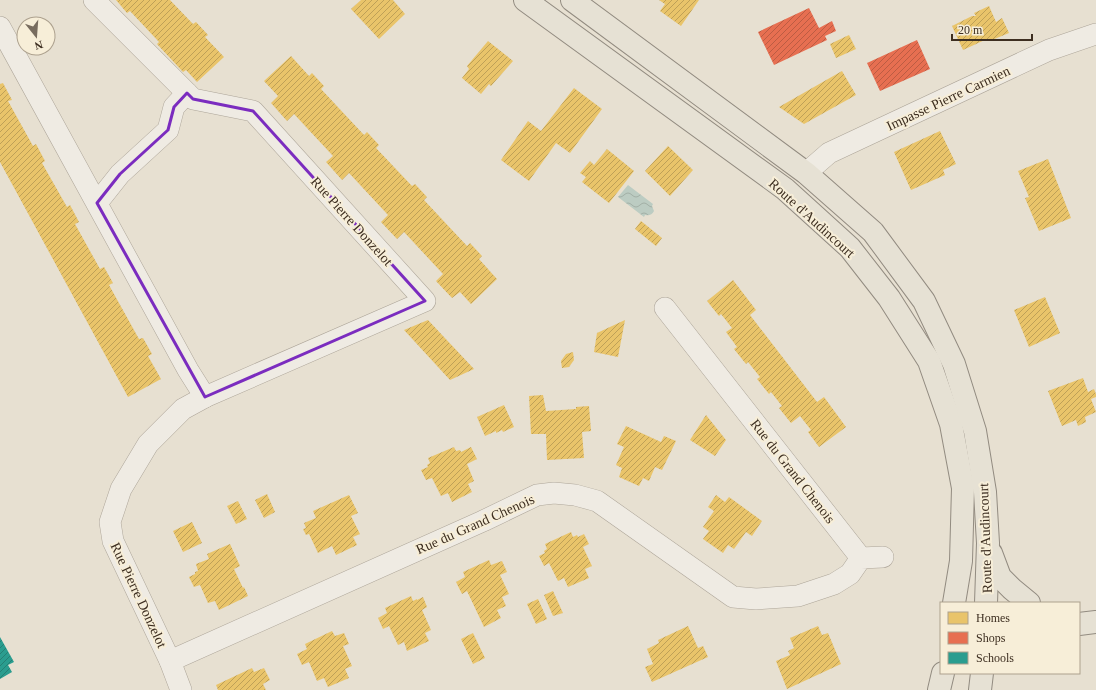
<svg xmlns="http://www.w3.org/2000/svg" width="1096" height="690" viewBox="0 0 1096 690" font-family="Georgia,serif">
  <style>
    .water { fill: url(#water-waves) }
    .homes { fill: url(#homes-hatch) }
    .shops { fill: url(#shops-hatch) }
    .schools { fill: url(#schools-hatch) }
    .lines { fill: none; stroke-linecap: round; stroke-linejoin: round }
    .street-casing { stroke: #ada599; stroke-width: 22 }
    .primary-casing { stroke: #928b80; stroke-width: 24 }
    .street { stroke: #efebe3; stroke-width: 21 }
    .primary { stroke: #e6e1d4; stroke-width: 22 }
    .marked { fill: none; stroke: #7b2cbf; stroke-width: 3; stroke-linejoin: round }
    .labels { text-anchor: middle; stroke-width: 4; stroke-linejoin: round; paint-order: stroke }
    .street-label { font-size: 14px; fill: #3d2e20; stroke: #f7eed8 }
  </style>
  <defs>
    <pattern id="water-waves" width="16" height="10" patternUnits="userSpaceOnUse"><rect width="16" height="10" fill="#bcccc2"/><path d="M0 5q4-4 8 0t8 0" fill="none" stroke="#a2b0a6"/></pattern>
    <pattern id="homes-hatch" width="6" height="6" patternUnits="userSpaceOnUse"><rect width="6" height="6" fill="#e9c46a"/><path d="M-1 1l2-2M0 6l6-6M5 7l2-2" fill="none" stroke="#bea057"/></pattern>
    <pattern id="shops-hatch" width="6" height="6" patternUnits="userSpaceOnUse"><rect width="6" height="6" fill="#e76f51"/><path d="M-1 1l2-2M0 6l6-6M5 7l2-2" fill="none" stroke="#bc5c43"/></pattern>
    <pattern id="schools-hatch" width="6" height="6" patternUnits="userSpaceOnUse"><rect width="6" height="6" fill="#2a9d8f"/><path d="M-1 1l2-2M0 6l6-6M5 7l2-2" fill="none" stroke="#258074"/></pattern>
  </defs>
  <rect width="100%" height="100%" fill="#e7e0d1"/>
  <path class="water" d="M 628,185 L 653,204 L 652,206 L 654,211 C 652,215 649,216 645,215 L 644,217 L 618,197 Z"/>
  <g class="homes">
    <path d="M 116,0 L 170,0 L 193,24 L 196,22 L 208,35 L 205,37 L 224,57 L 197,82 L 186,70 L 183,72 L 157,44 L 159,42 L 130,11 L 127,13 Z"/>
    <path d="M 361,0 L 393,0 L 405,14 L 379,39 L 351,9 Z"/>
    <path d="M 659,0 L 699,0 L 681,26 L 660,11 L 665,4 Z"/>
    <path d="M 989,6 L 996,22 L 1002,18 L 1009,33 L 992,40 L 987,39 L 963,50 L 952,26 L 972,16 L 976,16 L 974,13 Z"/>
    <path d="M 849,35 L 856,49 L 836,58 L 830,44 Z"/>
    <path d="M 488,41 L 513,61 L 491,86 L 489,84 L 481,94 L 462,78 L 469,69 L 467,66 Z"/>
    <path d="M 291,56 L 309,76 L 312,73 L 324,86 L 321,89 L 364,135 L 367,132 L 379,145 L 376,148 L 412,186 L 415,184 L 427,197 L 424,200 L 467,246 L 470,243 L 482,256 L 479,259 L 497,279 L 471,304 L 460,292 L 452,298 L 436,281 L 443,274 L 404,232 L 397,239 L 381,222 L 388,215 L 349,173 L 342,180 L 326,162 L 333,156 L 294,114 L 287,121 L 271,103 L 278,96 L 264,81 Z"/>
    <path d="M 842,71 L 856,95 L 804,124 L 779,107 Z"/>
    <path d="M 3,83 L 12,100 L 8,101 L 33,146 L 36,144 L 45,161 L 42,163 L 67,207 L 70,205 L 79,222 L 75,224 L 100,269 L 104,267 L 113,283 L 109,285 L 139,339 L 143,338 L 152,354 L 148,356 L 161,379 L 128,397 L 0,162 L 0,84 Z"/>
    <path d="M 574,88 L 602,109 L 570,153 L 556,143 L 529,181 L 501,160 L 528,121 L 541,131 Z"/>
    <path d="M 940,131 L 956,164 L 943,170 L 945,175 L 911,190 L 894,152 Z"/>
    <path d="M 668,146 L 693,170 L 670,196 L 645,171 Z"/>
    <path d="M 607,149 L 634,171 L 609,203 L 582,182 L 586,177 L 580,173 L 590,161 L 594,165 Z"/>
    <path d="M 1048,159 L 1071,218 L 1039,231 L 1025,198 L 1029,197 L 1018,171 Z"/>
    <path d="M 641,221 L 662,238 L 656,246 L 635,229 Z"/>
    <path d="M 733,280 L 756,310 L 750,315 L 817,402 L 824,397 L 846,427 L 819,447 L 808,432 L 811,430 L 800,416 L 791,423 L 779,408 L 782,406 L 771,392 L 769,394 L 757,379 L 760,377 L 748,362 L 746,364 L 734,349 L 737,347 L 726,332 L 732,328 L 721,314 L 719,316 L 707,301 Z"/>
    <path d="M 1045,297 L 1060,333 L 1029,347 L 1014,310 Z"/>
    <path d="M 428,320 L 474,369 L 450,380 L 404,330 Z"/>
    <path d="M 625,320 L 618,357 L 594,352 L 597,333 Z"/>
    <path d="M 573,352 L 574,360 L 569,367 L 562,368 L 561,361 L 566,354 Z"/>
    <path d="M 1083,378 L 1088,392 L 1094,389 L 1096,394 L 1096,397 L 1091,399 L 1096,412 L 1085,417 L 1086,422 L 1078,426 L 1076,420 L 1062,426 L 1048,391 Z"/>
    <path d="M 543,395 L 546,411 L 576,409 L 576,407 L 589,406 L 591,431 L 582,432 L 584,458 L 547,460 L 546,434 L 531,434 L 529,396 Z"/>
    <path d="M 504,405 L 514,427 L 503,432 L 502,430 L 496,433 L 496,431 L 485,436 L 477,417 Z"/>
    <path d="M 706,415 L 726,440 L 715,456 L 690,440 Z"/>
    <path d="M 626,426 L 661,442 L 664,436 L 676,441 L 662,470 L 655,467 L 649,481 L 643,478 L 639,486 L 619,477 L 622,468 L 616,465 L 624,447 L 617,444 Z"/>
    <path d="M 454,447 L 456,451 L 460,450 L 461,452 L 471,447 L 477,459 L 467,464 L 474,481 L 468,484 L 472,492 L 452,502 L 448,493 L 441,496 L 432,478 L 426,480 L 421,470 L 428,467 L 427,465 L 430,463 L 428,458 Z"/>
    <path d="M 267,494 L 275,512 L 264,518 L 255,500 Z"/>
    <path d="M 349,495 L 358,513 L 351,516 L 360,534 L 353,537 L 357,545 L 336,555 L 332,546 L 318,553 L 309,534 L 306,535 L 303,529 L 306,528 L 304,523 L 316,518 L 313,511 Z"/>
    <path d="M 716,495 L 725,502 L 729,497 L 762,521 L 752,536 L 746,532 L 734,549 L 728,545 L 723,553 L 703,539 L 709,531 L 703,527 L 714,511 L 708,507 Z"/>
    <path d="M 238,501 L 247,519 L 236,524 L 227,506 Z"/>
    <path d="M 192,522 L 202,543 L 183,552 L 173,531 Z"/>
    <path d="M 571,532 L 573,537 L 577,535 L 578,537 L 584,534 L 589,544 L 583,547 L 592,566 L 585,569 L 589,578 L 568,587 L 564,578 L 558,581 L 549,563 L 544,566 L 539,556 L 545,553 L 544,551 L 547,549 L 545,544 Z"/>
    <path d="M 230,544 L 240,566 L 234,569 L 243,588 L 244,587 L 248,596 L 219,610 L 215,601 L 208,603 L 200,585 L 194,587 L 189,577 L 195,574 L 195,572 L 198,571 L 196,564 L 209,559 L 207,554 Z"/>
    <path d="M 489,560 L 491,565 L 502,561 L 507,572 L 500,575 L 509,594 L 502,597 L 506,606 L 497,610 L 501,618 L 484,627 L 467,591 L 462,594 L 456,582 L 465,577 L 463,572 Z"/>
    <path d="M 553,591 L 563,613 L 553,616 L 544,595 Z"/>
    <path d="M 411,596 L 413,601 L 417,599 L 417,600 L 423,597 L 427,607 L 422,610 L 431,630 L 425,633 L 429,641 L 407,651 L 404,642 L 398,645 L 389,626 L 383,629 L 378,618 L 387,613 L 385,608 Z"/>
    <path d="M 538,599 L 547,619 L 536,624 L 527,604 Z"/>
    <path d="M 688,626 L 698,648 L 703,646 L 708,657 L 652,682 L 645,667 L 653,664 L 647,649 L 659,643 L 658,640 Z"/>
    <path d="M 818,626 L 822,635 L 828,633 L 841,664 L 787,689 L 776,661 L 790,655 L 788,651 L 794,648 L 790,638 Z"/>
    <path d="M 332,631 L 335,636 L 344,633 L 349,644 L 343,646 L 352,666 L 345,669 L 349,678 L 328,687 L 324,678 L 317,681 L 309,662 L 302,665 L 297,654 L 307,649 L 305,644 Z"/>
    <path d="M 473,633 L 485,658 L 473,664 L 461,639 Z"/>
    <path d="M 252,668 L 254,672 L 264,668 L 270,680 L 263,684 L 266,690 L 218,690 L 216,685 Z"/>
  </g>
  <g class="shops">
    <path d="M 809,8 L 819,28 L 832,21 L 836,31 L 825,36 L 827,40 L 774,65 L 758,32 Z"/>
    <path d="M 917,40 L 930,69 L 880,91 L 867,63 Z"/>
  </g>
  <path class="schools" d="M 0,637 L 14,662 L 8,665 L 12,672 L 0,679 Z"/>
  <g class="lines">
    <g class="street-casing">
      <g id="street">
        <path d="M 94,0 L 193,99 L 253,111 L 425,301 L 205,397 L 183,409 L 148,444 L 121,489 L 110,522 L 113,541 L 170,661 L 181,690"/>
        <path d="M 0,27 L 188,370 L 205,397"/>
        <path d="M 806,173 L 829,153 L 1049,50 L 1096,34"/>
        <path d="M 97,203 L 120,174 L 168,130 L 174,107 L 187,93"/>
        <path d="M 665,308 L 861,558"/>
        <path d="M 170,661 L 483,521 L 537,495 L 554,493 L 575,495 L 597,501 L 733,597 L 756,599 L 798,596 L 834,584 L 850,574 L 861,558 L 883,557"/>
      </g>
    </g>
    <g class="primary-casing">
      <g id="primary">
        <path d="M 525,0 L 785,189 L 850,248 L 889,298 L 929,361 L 951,424 L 963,488 L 961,561 L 954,603"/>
        <path d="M 572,0 L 806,173 L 873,232 L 924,301 L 954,364 L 975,431 L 985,492 L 988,543 L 986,603"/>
        <path d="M 991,553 L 1000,577 L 1012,589 L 1029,603"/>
        <path d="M 1079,624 L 1096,622"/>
        <path d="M 939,690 L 943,673"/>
        <path d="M 980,690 L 982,673"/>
      </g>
    </g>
    <use href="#street" class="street"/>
    <use href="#primary" class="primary"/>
  </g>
  <path class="marked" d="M 187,93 L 193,99 L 253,111 L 425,301 L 205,397 L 97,203 L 120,174 L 168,130 L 174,107 Z"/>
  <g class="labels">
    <g class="street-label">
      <text transform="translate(948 98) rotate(-25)" y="5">Impasse Pierre Carmien</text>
      <text transform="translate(812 218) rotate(42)" y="5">Route d'Audincourt</text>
      <text transform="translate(352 221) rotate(48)" y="5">Rue Pierre Donzelot</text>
      <text transform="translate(793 471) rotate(52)" y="5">Rue du Grand Chenois</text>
      <text transform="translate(475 524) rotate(-24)" y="5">Rue du Grand Chenois</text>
      <text transform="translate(985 538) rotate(-92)" y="5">Route d'Audincourt</text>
      <text transform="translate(139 595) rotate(65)" y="5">Rue Pierre Donzelot</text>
    </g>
  </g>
  <rect x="940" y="602" width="140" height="72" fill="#f7eed8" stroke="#ada18e"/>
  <rect x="948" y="612" width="20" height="12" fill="#e9c46a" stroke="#ada18e"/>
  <text x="976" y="622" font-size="12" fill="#3d2e20">Homes</text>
  <rect x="948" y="632" width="20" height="12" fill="#e76f51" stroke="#ada18e"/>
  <text x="976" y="642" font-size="12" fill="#3d2e20">Shops</text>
  <rect x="948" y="652" width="20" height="12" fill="#2a9d8f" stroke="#ada18e"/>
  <text x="976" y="662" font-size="12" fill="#3d2e20">Schools</text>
  <g transform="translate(36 36) rotate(163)"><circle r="19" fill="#f7eed8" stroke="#ada18e"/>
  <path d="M0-3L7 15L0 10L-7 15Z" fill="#786c5e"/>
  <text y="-6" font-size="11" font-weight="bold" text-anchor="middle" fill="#3d2e20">N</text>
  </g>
  <path d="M952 34v6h80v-6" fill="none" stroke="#3d2e20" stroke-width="2"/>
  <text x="958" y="34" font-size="12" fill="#3d2e20" stroke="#f7eed8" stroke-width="3" paint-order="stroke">20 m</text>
</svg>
